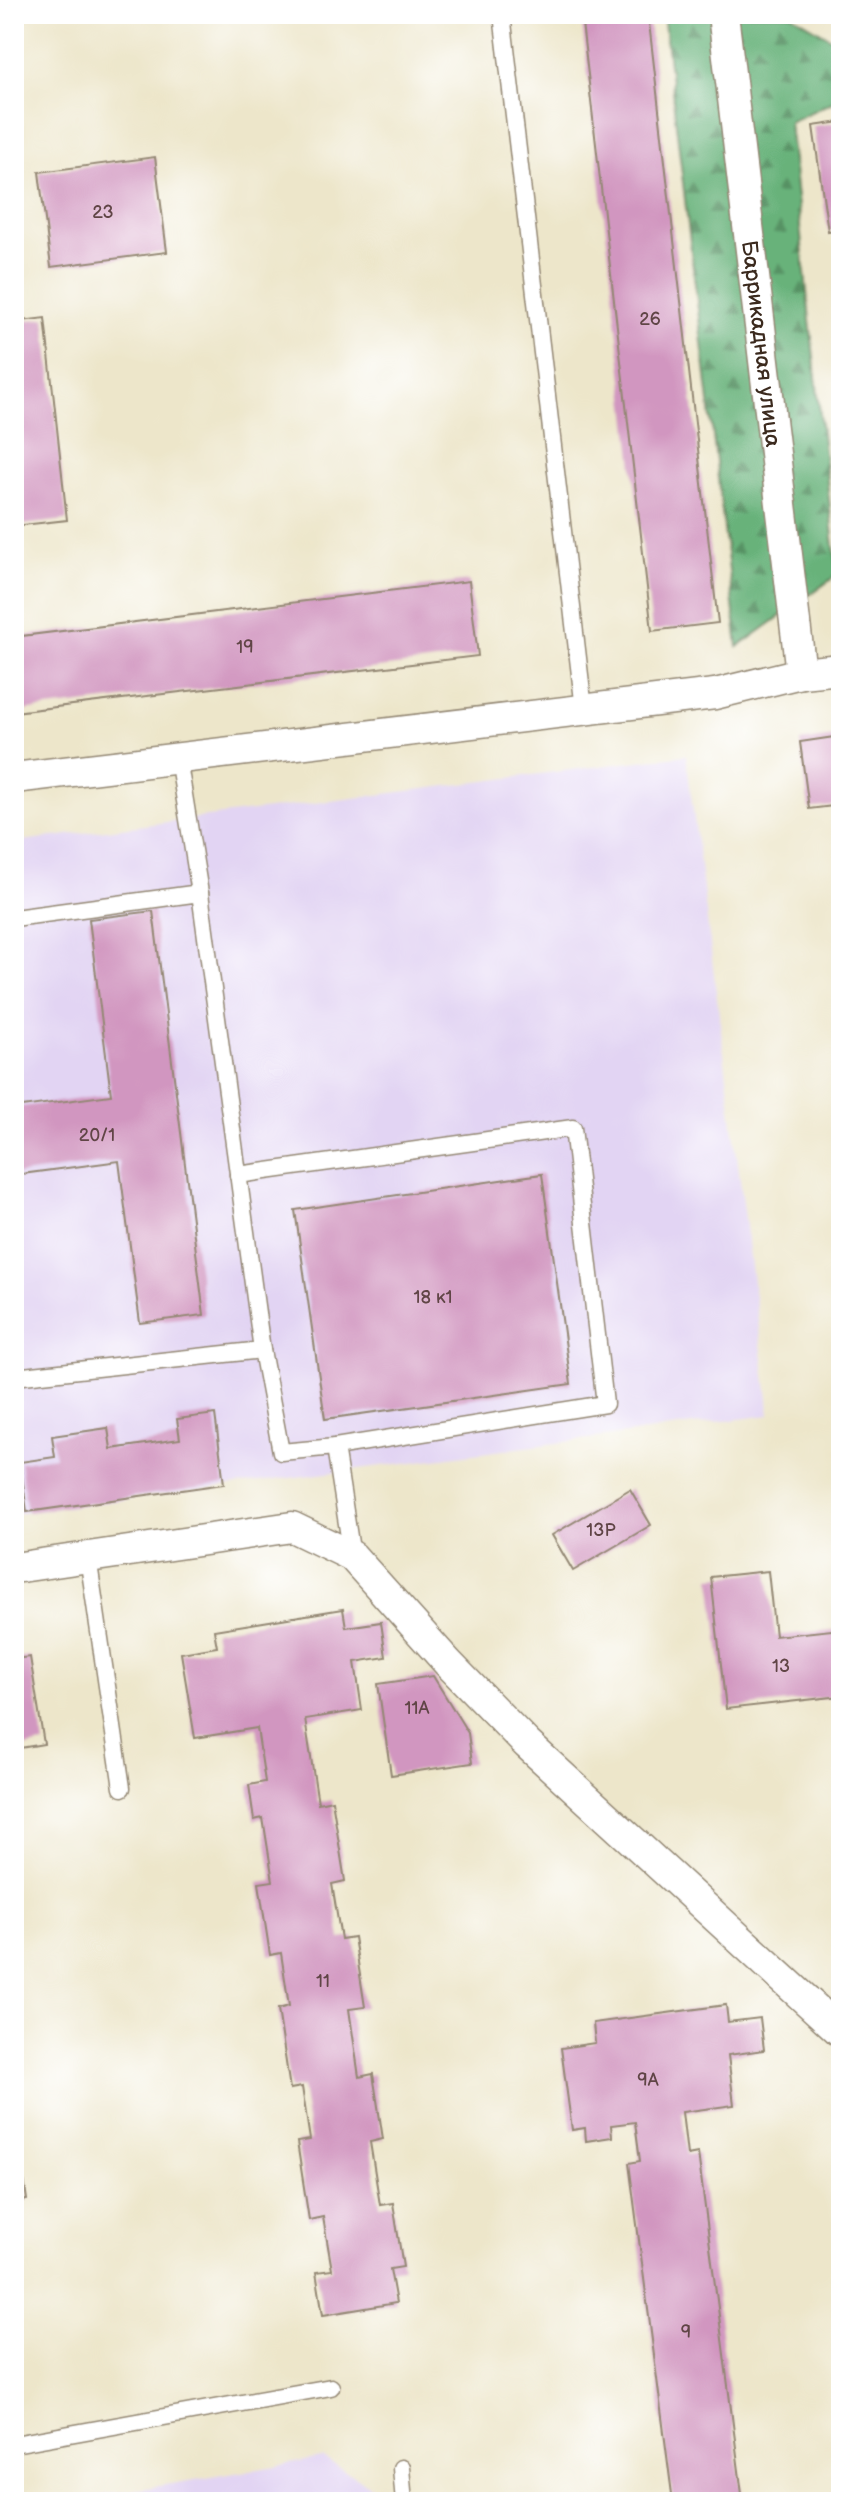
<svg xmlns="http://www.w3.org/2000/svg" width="855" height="2516" viewBox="0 0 855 2516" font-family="'Balsamiq Sans',sans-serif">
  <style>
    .built { fill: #e2d4f3 }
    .forest { fill: url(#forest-firs); stroke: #526e4c; stroke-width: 2 }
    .building { fill: #d196c0 }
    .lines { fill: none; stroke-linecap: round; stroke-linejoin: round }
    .lane-casing { stroke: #948874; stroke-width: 19 }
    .street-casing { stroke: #948874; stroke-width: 33 }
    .lane { stroke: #fff; stroke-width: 16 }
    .street { stroke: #fff; stroke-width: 30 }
    .labels { text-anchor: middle; stroke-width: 6; stroke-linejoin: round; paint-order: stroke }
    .number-label { font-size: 18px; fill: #604546 }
    .street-label { font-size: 22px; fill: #3b2a1e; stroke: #fff }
  </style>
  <defs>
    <pattern id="forest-firs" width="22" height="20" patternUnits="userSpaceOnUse" patternTransform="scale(2)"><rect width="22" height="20" fill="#68b27a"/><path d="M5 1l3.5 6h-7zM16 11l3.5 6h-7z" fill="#579163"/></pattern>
  </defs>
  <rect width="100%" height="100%" fill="#fff"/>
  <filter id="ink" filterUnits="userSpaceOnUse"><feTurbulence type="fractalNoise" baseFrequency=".0125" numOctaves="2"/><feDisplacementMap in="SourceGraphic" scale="16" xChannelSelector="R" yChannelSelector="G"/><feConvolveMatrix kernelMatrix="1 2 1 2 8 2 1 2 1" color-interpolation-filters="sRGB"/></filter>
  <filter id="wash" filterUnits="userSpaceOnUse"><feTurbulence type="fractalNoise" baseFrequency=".006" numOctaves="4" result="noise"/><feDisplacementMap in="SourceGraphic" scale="32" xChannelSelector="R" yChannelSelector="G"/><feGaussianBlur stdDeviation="1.8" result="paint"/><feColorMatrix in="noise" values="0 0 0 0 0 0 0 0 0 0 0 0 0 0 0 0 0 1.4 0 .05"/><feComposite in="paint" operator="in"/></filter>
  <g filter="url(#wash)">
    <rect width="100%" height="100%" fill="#ede6ca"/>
    <g class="built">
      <path d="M 686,755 L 770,1415 L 14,1514 L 14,842 Z"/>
      <path d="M 323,2458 L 382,2493 L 383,2502 L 65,2502 Z"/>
    </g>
    <path class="forest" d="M 663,14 L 791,14 L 841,44 L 841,98 L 789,122 L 837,575 L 738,647 Z"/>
    <g id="blocks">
      <g class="building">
        <path d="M 581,14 L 648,14 L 718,623 L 652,631 Z"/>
        <path d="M 841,122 L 841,229 L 828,231 L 813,126 Z"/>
        <path d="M 155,157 L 167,252 L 51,267 L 39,172 Z"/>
        <path d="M 45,318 L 67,520 L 14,526 L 14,322 Z"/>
        <path d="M 469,581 L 478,656 L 14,712 L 14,637 Z"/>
        <path d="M 841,736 L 841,805 L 809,809 L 800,742 Z"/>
        <path d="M 153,911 L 204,1315 L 140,1323 L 119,1161 L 14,1175 L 14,1108 L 111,1095 L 89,919 Z"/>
        <path d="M 542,1174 L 571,1384 L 325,1419 L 295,1210 Z"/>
        <path d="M 215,1414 L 224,1484 L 27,1512 L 20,1462 L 55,1457 L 52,1436 L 108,1428 L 111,1449 L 180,1439 L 177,1419 Z"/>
        <path d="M 630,1489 L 651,1525 L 573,1571 L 552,1535 Z"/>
        <path d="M 768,1571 L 775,1636 L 841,1629 L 841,1696 L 726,1709 L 711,1577 Z"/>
        <path d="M 343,1609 L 346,1627 L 381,1622 L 386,1657 L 355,1662 L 362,1710 L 305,1719 L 318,1803 L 332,1800 L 345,1881 L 332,1884 L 341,1939 L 354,1937 L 365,2007 L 349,2009 L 359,2077 L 373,2074 L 383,2139 L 370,2142 L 380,2205 L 393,2203 L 403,2267 L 390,2269 L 396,2303 L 323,2315 L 316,2272 L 332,2270 L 323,2217 L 309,2220 L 297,2142 L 310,2140 L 302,2087 L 290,2089 L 278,2009 L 289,2006 L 281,1953 L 270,1955 L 259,1883 L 273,1881 L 263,1818 L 254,1820 L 249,1785 L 265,1782 L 257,1728 L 195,1738 L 181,1653 L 217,1647 L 214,1630 Z"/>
        <path d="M 30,1657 L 44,1744 L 14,1749 L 14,1659 Z"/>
        <path d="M 433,1676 L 468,1733 L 472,1763 L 391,1775 L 378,1684 Z"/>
        <path d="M 726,2005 L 728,2022 L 760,2018 L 764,2050 L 728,2055 L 734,2105 L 682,2112 L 687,2155 L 698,2153 L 743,2502 L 673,2502 L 629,2163 L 640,2161 L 635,2122 L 611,2125 L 612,2137 L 586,2141 L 585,2128 L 572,2130 L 561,2048 L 595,2043 L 593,2023 Z"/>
        <path d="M 14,2110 L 27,2200 L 14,2202 Z"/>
      </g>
    </g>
  </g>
  <g filter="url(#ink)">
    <use href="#blocks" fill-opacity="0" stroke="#948874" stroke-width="2"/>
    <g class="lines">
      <g class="lane-casing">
        <g id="lane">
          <path d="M 502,14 L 584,709"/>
          <path d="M 178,758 L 200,893"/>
          <path d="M 14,918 L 200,893 L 262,1350 L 14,1377"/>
          <path d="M 238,1175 L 573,1128 L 605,1404 L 335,1447"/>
          <path d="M 262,1350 L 281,1452 L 335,1447 L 352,1556"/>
          <path d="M 88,1557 L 122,1788"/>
          <path d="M 14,2444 L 331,2387"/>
          <path d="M 401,2468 L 404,2502"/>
        </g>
      </g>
      <g class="street-casing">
        <g id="street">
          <path id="s1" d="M 723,14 L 801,673"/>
          <path d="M 14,778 L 715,694 L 801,673 L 841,669"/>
          <path d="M 14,1568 L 292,1527 L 352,1556 L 448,1663 L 527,1744 L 841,2032"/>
        </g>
      </g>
      <use href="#lane" class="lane"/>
      <use href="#street" class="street"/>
    </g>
  </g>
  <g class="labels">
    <g class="number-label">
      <text x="103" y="218">23</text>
      <text x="650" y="325">26</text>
      <text x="245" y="653">19</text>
      <text x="97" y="1141">20/1</text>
      <text x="433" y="1303">18 к1</text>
      <text x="601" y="1536">13Р</text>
      <text x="781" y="1672">13</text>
      <text x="417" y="1714">11А</text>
      <text x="323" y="1987">11</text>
      <text x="648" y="2086">9А</text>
      <text x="686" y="2338">9</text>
    </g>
    <g class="street-label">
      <text dy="8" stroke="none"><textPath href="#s1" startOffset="332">Баррикадная улица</textPath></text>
    </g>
  </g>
  <rect width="855" height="2516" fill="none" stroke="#fff" stroke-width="48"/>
</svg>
